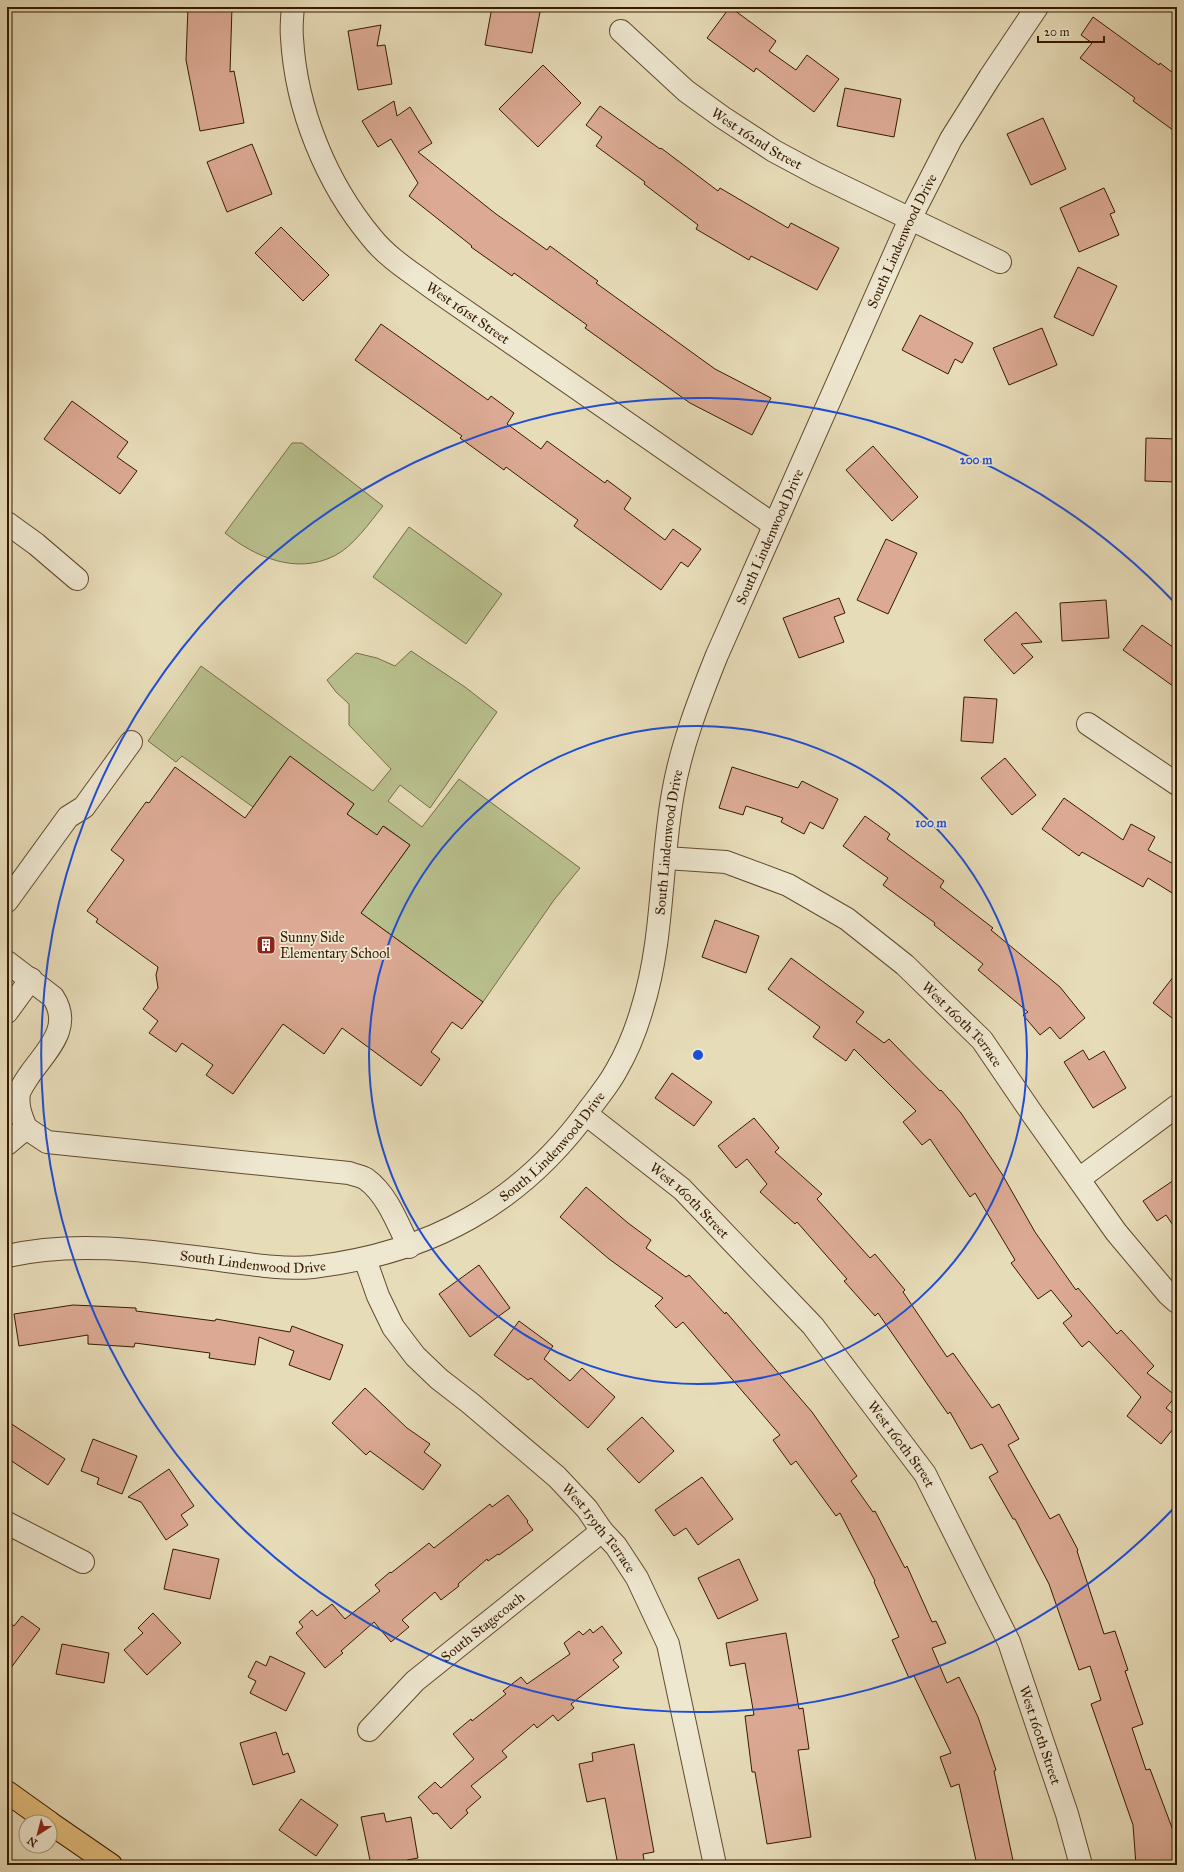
<svg xmlns="http://www.w3.org/2000/svg" width="1184" height="1872" viewBox="0 0 1184 1872" font-family="'IM FELL Great Primer',serif">
  <style>
    .green { fill: #b8c08d; stroke: #776d46 }
    .building { fill: #dcaa94; stroke: #361a00 }
    .lines { fill: none; stroke-linecap: round; stroke-linejoin: round }
    .minor-casing { stroke: #624a2e; stroke-width: 24 }
    .major-casing { stroke: #361a00; stroke-width: 24 }
    .minor { stroke: #efe8d1; stroke-width: 22 }
    .major { stroke: #e4be7c; stroke-width: 22 }
    .ring { fill: none; stroke: #1d4ed8; stroke-width: 2 }
    .labels { text-anchor: middle; stroke-width: 3.5; stroke-linejoin: round; paint-order: stroke }
    .street-label { font-size: 14px; fill: #361a00; stroke: #efe8d1 }
    .poi-label { font-size: 14px; fill: #361a00; stroke: #efe8d1; text-anchor: start }
    .centre { fill: #1d4ed8; stroke: #efe8d1; stroke-width: 2 }
    .ring-label { font-size: 12px; text-anchor: middle; font-weight: bold; fill: #1d4ed8; stroke: #efe8d1; stroke-width: 3.5; stroke-linejoin: round; paint-order: stroke }
  </style>
  <rect width="100%" height="100%" fill="#e7dcb8"/>
  <filter id="stains"><feTurbulence type="fractalNoise" baseFrequency=".005" numOctaves="4"/><feColorMatrix values="0 0 0 0 .2 0 0 0 0 .09 0 0 0 0 .02 0 0 0 .5 -.17"/></filter>
  <radialGradient id="worn" r=".72"><stop offset=".6" stop-color="#630" stop-opacity="0"/><stop offset="1" stop-color="#630" stop-opacity=".3"/></radialGradient>
  <g class="green">
    <path d="M 292,443 L 302,443 L 383,506 C 370,522 353,547 334,556 C 296,575 255,557 225,533 Z"/>
    <path d="M 409,527 L 502,594 L 466,644 L 373,577 Z"/>
    <path d="M 411,651 L 465,687 L 497,712 L 430,808 L 400,785 L 388,801 L 422,827 L 459,779 L 580,868 L 554,900 L 483,1002 L 361,913 L 410,845 L 384,826 L 377,836 L 347,814 L 354,804 L 290,757 L 253,807 L 182,756 L 176,762 L 148,741 L 201,666 L 373,791 L 391,769 L 349,725 L 349,704 L 336,692 L 327,680 L 356,653 L 377,658 L 395,666 Z"/>
  </g>
  <g class="building">
    <path d="M 188,7 L 232,7 L 230,72 L 234,71 L 244,123 L 200,131 L 186,60 Z"/>
    <path d="M 492,7 L 541,7 L 532,53 L 485,45 Z"/>
    <path d="M 730,7 L 776,41 L 769,51 L 796,70 L 807,55 L 839,79 L 814,112 L 756,68 L 754,72 L 707,38 Z"/>
    <path d="M 1093,17 L 1159,65 L 1160,63 L 1177,76 L 1177,133 L 1133,101 L 1135,98 L 1080,58 L 1092,43 L 1081,35 Z"/>
    <path d="M 381,25 L 377,46 L 385,45 L 392,84 L 358,90 L 348,31 Z"/>
    <path d="M 543,65 L 581,103 L 538,147 L 499,109 Z"/>
    <path d="M 845,88 L 901,99 L 894,137 L 837,126 Z"/>
    <path d="M 394,101 L 397,116 L 410,107 L 432,143 L 418,152 L 496,214 L 547,250 L 550,246 L 598,281 L 596,283 L 715,369 L 771,398 L 752,435 L 690,403 L 585,328 L 587,325 L 514,273 L 512,276 L 471,247 L 472,246 L 409,196 L 418,183 L 391,139 L 378,147 L 362,121 Z"/>
    <path d="M 600,106 L 660,149 L 661,148 L 718,191 L 720,188 L 788,228 L 791,223 L 839,248 L 817,290 L 751,256 L 749,260 L 696,229 L 698,225 L 644,184 L 645,182 L 596,146 L 602,137 L 586,125 Z"/>
    <path d="M 1043,118 L 1066,169 L 1031,185 L 1007,134 Z"/>
    <path d="M 252,144 L 272,194 L 227,212 L 207,162 Z"/>
    <path d="M 1104,188 L 1115,212 L 1110,214 L 1119,235 L 1079,252 L 1060,208 Z"/>
    <path d="M 281,227 L 329,275 L 303,301 L 255,253 Z"/>
    <path d="M 1078,267 L 1117,286 L 1093,336 L 1054,317 Z"/>
    <path d="M 920,315 L 973,343 L 962,363 L 955,359 L 948,374 L 902,350 Z"/>
    <path d="M 381,324 L 488,400 L 491,396 L 514,413 L 507,424 L 541,449 L 547,441 L 605,483 L 607,480 L 631,498 L 624,509 L 665,540 L 673,529 L 701,549 L 688,567 L 681,562 L 661,590 L 574,526 L 578,520 L 506,467 L 504,470 L 460,438 L 462,436 L 355,360 Z"/>
    <path d="M 1042,328 L 1057,365 L 1009,385 L 993,348 Z"/>
    <path d="M 72,401 L 128,442 L 117,457 L 137,471 L 120,494 L 44,439 Z"/>
    <path d="M 1146,438 L 1177,439 L 1177,482 L 1145,481 Z"/>
    <path d="M 873,446 L 918,497 L 892,521 L 846,470 Z"/>
    <path d="M 886,539 L 917,553 L 888,614 L 857,600 Z"/>
    <path d="M 839,598 L 845,613 L 834,617 L 844,642 L 799,658 L 783,618 Z"/>
    <path d="M 1106,600 L 1109,638 L 1062,641 L 1060,603 Z"/>
    <path d="M 1016,612 L 1042,642 L 1021,644 L 1033,657 L 1014,674 L 984,640 Z"/>
    <path d="M 1142,625 L 1177,650 L 1177,689 L 1123,650 Z"/>
    <path d="M 964,697 L 997,699 L 993,743 L 961,741 Z"/>
    <path d="M 290,756 L 354,804 L 347,814 L 377,835 L 383,826 L 410,845 L 361,913 L 483,1002 L 462,1029 L 452,1022 L 431,1052 L 440,1059 L 421,1086 L 342,1028 L 324,1054 L 283,1024 L 233,1094 L 206,1075 L 213,1065 L 182,1043 L 176,1052 L 149,1033 L 158,1021 L 143,1009 L 158,988 L 156,975 L 158,967 L 96,922 L 98,919 L 87,911 L 124,860 L 111,850 L 146,802 L 149,803 L 175,767 L 245,818 Z"/>
    <path d="M 1005,758 L 1036,795 L 1012,815 L 981,778 Z"/>
    <path d="M 732,767 L 798,788 L 802,781 L 838,799 L 823,829 L 810,822 L 804,834 L 781,822 L 783,818 L 746,806 L 743,815 L 719,808 Z"/>
    <path d="M 1064,798 L 1123,840 L 1131,824 L 1155,837 L 1148,850 L 1177,866 L 1177,896 L 1148,878 L 1143,887 L 1082,852 L 1079,856 L 1042,829 Z"/>
    <path d="M 865,816 L 890,834 L 887,839 L 944,881 L 940,887 L 993,928 L 991,930 L 1060,987 L 1085,1018 L 1060,1039 L 1050,1027 L 1040,1035 L 1023,1015 L 1028,1012 L 978,970 L 983,964 L 934,925 L 935,923 L 883,885 L 888,878 L 843,846 Z"/>
    <path d="M 715,920 L 759,936 L 746,973 L 702,957 Z"/>
    <path d="M 791,958 L 864,1012 L 856,1022 L 884,1043 L 889,1039 L 940,1091 L 941,1090 L 961,1113 L 1002,1174 L 1035,1232 L 1076,1290 L 1078,1288 L 1117,1334 L 1121,1330 L 1154,1366 L 1147,1373 L 1176,1396 L 1166,1408 L 1177,1417 L 1177,1424 L 1161,1444 L 1127,1416 L 1141,1397 L 1089,1341 L 1082,1347 L 1063,1323 L 1072,1316 L 1051,1290 L 1038,1299 L 1011,1263 L 1015,1260 L 975,1193 L 970,1197 L 930,1139 L 922,1145 L 903,1122 L 916,1111 L 854,1049 L 846,1061 L 813,1037 L 820,1027 L 768,989 Z"/>
    <path d="M 1177,972 L 1177,1022 L 1153,1003 Z"/>
    <path d="M 1083,1050 L 1089,1060 L 1104,1051 L 1126,1088 L 1093,1108 L 1064,1062 Z"/>
    <path d="M 672,1073 L 712,1102 L 694,1126 L 655,1098 Z"/>
    <path d="M 754,1118 L 779,1148 L 775,1152 L 822,1194 L 817,1199 L 870,1258 L 875,1254 L 905,1290 L 903,1292 L 947,1357 L 953,1353 L 992,1408 L 999,1404 L 1019,1439 L 1008,1445 L 1050,1519 L 1059,1514 L 1078,1550 L 1077,1551 L 1104,1634 L 1115,1631 L 1128,1670 L 1125,1671 L 1143,1724 L 1132,1728 L 1146,1770 L 1150,1769 L 1174,1833 L 1177,1833 L 1177,1865 L 1136,1865 L 1133,1825 L 1091,1704 L 1101,1700 L 1090,1666 L 1079,1670 L 1049,1584 L 1015,1519 L 1013,1519 L 989,1477 L 998,1472 L 982,1444 L 971,1449 L 950,1412 L 948,1414 L 878,1313 L 875,1316 L 844,1281 L 847,1279 L 797,1222 L 795,1224 L 760,1192 L 767,1184 L 747,1159 L 736,1168 L 718,1146 Z"/>
    <path d="M 1177,1178 L 1177,1231 L 1166,1215 L 1157,1221 L 1143,1201 Z"/>
    <path d="M 586,1187 L 628,1223 L 651,1240 L 646,1248 L 686,1277 L 689,1275 L 725,1314 L 726,1312 L 812,1412 L 857,1476 L 851,1481 L 873,1512 L 875,1511 L 905,1568 L 907,1566 L 932,1622 L 936,1621 L 946,1643 L 932,1648 L 947,1683 L 959,1677 L 978,1717 L 996,1770 L 994,1771 L 1014,1865 L 977,1865 L 959,1784 L 951,1787 L 940,1757 L 951,1753 L 914,1676 L 909,1678 L 892,1640 L 899,1637 L 874,1582 L 875,1581 L 840,1513 L 836,1516 L 796,1461 L 791,1465 L 773,1440 L 780,1435 L 683,1322 L 676,1328 L 655,1306 L 663,1298 L 609,1259 L 560,1217 Z"/>
    <path d="M 479,1265 L 510,1308 L 470,1337 L 439,1294 Z"/>
    <path d="M 73,1305 L 136,1308 L 136,1311 L 215,1321 L 216,1319 L 290,1332 L 292,1326 L 343,1345 L 330,1380 L 289,1365 L 294,1351 L 259,1337 L 255,1365 L 209,1358 L 210,1353 L 135,1343 L 134,1347 L 88,1344 L 88,1335 L 19,1346 L 14,1314 Z"/>
    <path d="M 519,1321 L 553,1346 L 544,1359 L 570,1381 L 582,1368 L 615,1397 L 588,1428 L 531,1378 L 528,1380 L 494,1355 Z"/>
    <path d="M 365,1388 L 407,1428 L 430,1444 L 424,1452 L 441,1465 L 423,1490 L 370,1451 L 366,1455 L 332,1423 Z"/>
    <path d="M 642,1417 L 674,1451 L 639,1483 L 607,1449 Z"/>
    <path d="M 7,1421 L 65,1459 L 48,1485 L 7,1458 Z"/>
    <path d="M 93,1439 L 137,1456 L 122,1494 L 97,1484 L 99,1478 L 81,1471 Z"/>
    <path d="M 169,1469 L 194,1506 L 181,1515 L 188,1525 L 166,1540 L 141,1502 L 128,1497 Z"/>
    <path d="M 702,1477 L 733,1519 L 698,1545 L 686,1528 L 674,1536 L 655,1510 Z"/>
    <path d="M 508,1495 L 528,1521 L 527,1522 L 533,1530 L 499,1555 L 498,1554 L 488,1561 L 487,1559 L 458,1584 L 459,1586 L 441,1600 L 435,1592 L 402,1620 L 409,1627 L 391,1642 L 374,1622 L 341,1651 L 343,1653 L 325,1668 L 296,1633 L 303,1627 L 299,1622 L 312,1610 L 317,1616 L 332,1604 L 345,1619 L 380,1591 L 375,1585 L 390,1572 L 391,1573 L 429,1543 L 434,1548 L 490,1504 L 492,1507 Z"/>
    <path d="M 173,1549 L 219,1559 L 210,1599 L 164,1589 Z"/>
    <path d="M 739,1559 L 758,1600 L 718,1619 L 698,1578 Z"/>
    <path d="M 153,1613 L 181,1643 L 147,1675 L 124,1650 L 143,1633 L 138,1628 Z"/>
    <path d="M 22,1616 L 40,1629 L 7,1673 L 7,1621 L 14,1626 Z"/>
    <path d="M 602,1626 L 622,1653 L 613,1660 L 619,1667 L 571,1704 L 574,1708 L 558,1721 L 553,1715 L 537,1728 L 534,1724 L 502,1751 L 507,1757 L 471,1786 L 481,1797 L 466,1810 L 468,1813 L 451,1829 L 437,1813 L 433,1814 L 418,1797 L 435,1782 L 441,1788 L 474,1759 L 453,1734 L 471,1719 L 472,1721 L 506,1694 L 503,1691 L 521,1677 L 527,1684 L 570,1654 L 564,1643 L 579,1631 L 583,1635 L 590,1629 L 593,1633 Z"/>
    <path d="M 786,1633 L 799,1709 L 803,1708 L 809,1749 L 798,1750 L 811,1837 L 767,1844 L 755,1772 L 752,1772 L 745,1716 L 754,1715 L 745,1663 L 730,1666 L 726,1643 Z"/>
    <path d="M 62,1644 L 109,1653 L 104,1683 L 56,1674 Z"/>
    <path d="M 270,1656 L 305,1673 L 286,1711 L 250,1693 L 256,1681 L 248,1677 L 256,1661 L 266,1666 Z"/>
    <path d="M 276,1732 L 283,1755 L 288,1753 L 295,1772 L 253,1785 L 240,1743 Z"/>
    <path d="M 634,1744 L 654,1852 L 643,1854 L 645,1865 L 618,1865 L 605,1798 L 587,1802 L 579,1764 L 593,1761 L 592,1753 Z"/>
    <path d="M 301,1799 L 338,1825 L 316,1856 L 279,1830 Z"/>
    <path d="M 384,1813 L 386,1822 L 411,1817 L 418,1858 L 407,1860 L 408,1865 L 371,1865 L 361,1817 Z"/>
  </g>
  <g class="lines">
    <g class="minor-casing">
      <g id="minor">
        <path id="s1" d="M 293,7 C 292,17 291,28 292,38 C 296,109 326,183 372,238 C 388,258 411,272 431,287 L 774,525"/>
        <path id="s2" d="M 621,31 L 686,91 L 722,117 L 774,151 L 817,174 L 1000,262"/>
        <path d="M 7,523 L 36,544 L 77,579"/>
        <path d="M 1088,724 L 1177,784"/>
        <path id="s3" d="M 666,858 L 726,862 L 788,885 L 847,919 L 905,965 L 982,1040 L 1031,1112 L 1116,1232 L 1168,1294 L 1177,1302"/>
        <path d="M 7,901 L 68,817 L 84,807 L 131,742"/>
        <path d="M 7,962 L 53,997 C 73,1027 47,1050 30,1074 C 26,1080 21,1087 19,1093 C 17,1106 21,1116 26,1128"/>
        <path d="M 7,1012 L 31,979"/>
        <path id="s4" d="M 586,1114 L 682,1189 L 813,1326 L 925,1474 L 1009,1642 L 1067,1814 L 1081,1865"/>
        <path d="M 7,1144 L 26,1128 L 47,1142 L 349,1173 C 354,1175 361,1176 366,1179 C 387,1194 398,1224 409,1247"/>
        <path d="M 1079,1179 L 1177,1106"/>
        <path id="s5" d="M 7,1256 C 76,1240 150,1251 219,1260 C 249,1264 282,1270 313,1267 C 430,1253 521,1204 590,1108 C 599,1096 609,1084 616,1071 C 627,1052 636,1030 642,1009 C 664,939 660,865 673,793 C 681,746 699,700 717,655 L 910,219 L 951,139 L 990,77 L 1037,7"/>
        <path id="s6" d="M 365,1259 L 378,1296 L 393,1327 L 415,1356 L 439,1379 L 470,1403 L 557,1477 L 587,1509 L 602,1531 L 616,1546 L 637,1578 L 668,1644 L 715,1865"/>
        <path d="M 7,1523 L 83,1562"/>
        <path id="s7" d="M 369,1730 L 415,1681 L 602,1531"/>
      </g>
    </g>
    <g class="major-casing">
      <g id="major">
        <path d="M 7,1792 L 49,1822"/>
        <path d="M 50,1823 L 111,1865"/>
      </g>
    </g>
    <use href="#minor" class="minor"/>
    <use href="#major" class="major"/>
  </g>
  <g class="ring">
    <circle cx="698" cy="1055" r="329"/>
    <path d="M1175 1507A657 657 0 1 1 1175 603"/>
  </g>
  <defs>
    <g id="building-square" transform="scale(1)"><rect x="-9" y="-9" width="18" height="18" rx="4" fill="#8f2418" stroke="#efe8d1"/><path d="M-4-6H4V6H1V3H-1V6H-4ZM-2.5-4.3h1.7v1.8h-1.7ZM.8-4.3h1.7v1.8H.8ZM-2.5-1h1.7V.8h-1.7ZM.8-1h1.7V.8H.8Z" fill="#fff"/></g>
  </defs>
  <g fill-rule="evenodd">
    <use href="#building-square" x="266" y="945"/>
  </g>
  <g class="labels">
    <g class="street-label">
      <text dy="5" stroke="none"><textPath href="#s2" startOffset="174">West 162nd Street</textPath></text>
      <text dy="5" stroke="none"><textPath href="#s5" startOffset="1567">South Lindenwood Drive</textPath></text>
      <text dy="5" stroke="none"><textPath href="#s1" startOffset="372">West 161st Street</textPath></text>
      <text dy="5" stroke="none"><textPath href="#s5" startOffset="1243">South Lindenwood Drive</textPath></text>
      <text dy="5" stroke="none"><textPath href="#s5" startOffset="919">South Lindenwood Drive</textPath></text>
      <text dy="5" stroke="none"><textPath href="#s3" startOffset="351">West 160th Terrace</textPath></text>
      <text dy="5" stroke="none"><textPath href="#s5" startOffset="583">South Lindenwood Drive</textPath></text>
      <text dy="5" stroke="none"><textPath href="#s4" startOffset="135">West 160th Street</textPath></text>
      <text dy="5" stroke="none"><textPath href="#s5" startOffset="247">South Lindenwood Drive</textPath></text>
      <text dy="5" stroke="none"><textPath href="#s4" startOffset="459">West 160th Street</textPath></text>
      <text dy="5" stroke="none"><textPath href="#s6" startOffset="363">West 159th Terrace</textPath></text>
      <text dy="5" stroke="none"><textPath href="#s7" startOffset="154">South Stagecoach</textPath></text>
      <text dy="5" stroke="none"><textPath href="#s4" startOffset="783">West 160th Street</textPath></text>
    </g>
    <g class="poi-label">
      <text x="280" y="942">Sunny Side<tspan x="280" dy="16">Elementary School</tspan></text>
    </g>
  </g>
  <circle cx="698" cy="1055" r="6" class="centre"/>
  <g class="ring-label">
    <text x="976" y="464">200 m</text>
    <text x="931" y="827">100 m</text>
  </g>
  <rect width="1184" height="1872" fill="none" stroke="#e7dcb8" stroke-width="24"/>
  <rect x="8" y="8" width="1168" height="1856" fill="none" stroke="#361a00" stroke-width="2"/>
  <rect x="12" y="12" width="1160" height="1848" fill="none" stroke="#361a00"/>
  <g transform="translate(38 1834) rotate(216)"><circle r="19" fill="#efe8d1" stroke="#a5967d"/>
  <path d="M0-3L7 15L0 10L-7 15Z" fill="#8f2418"/>
  <text y="-6" font-size="11" font-weight="bold" text-anchor="middle" fill="#361a00">N</text>
  </g>
  <path d="M1038 36v6h66v-6" fill="none" stroke="#361a00" stroke-width="2"/>
  <text x="1044" y="36" font-size="12" fill="#361a00" stroke="#efe8d1" stroke-width="3" paint-order="stroke">20 m</text>
  <rect width="100%" height="100%" filter="url(#stains)"/>
  <rect width="100%" height="100%" fill="url(#worn)"/>
</svg>
